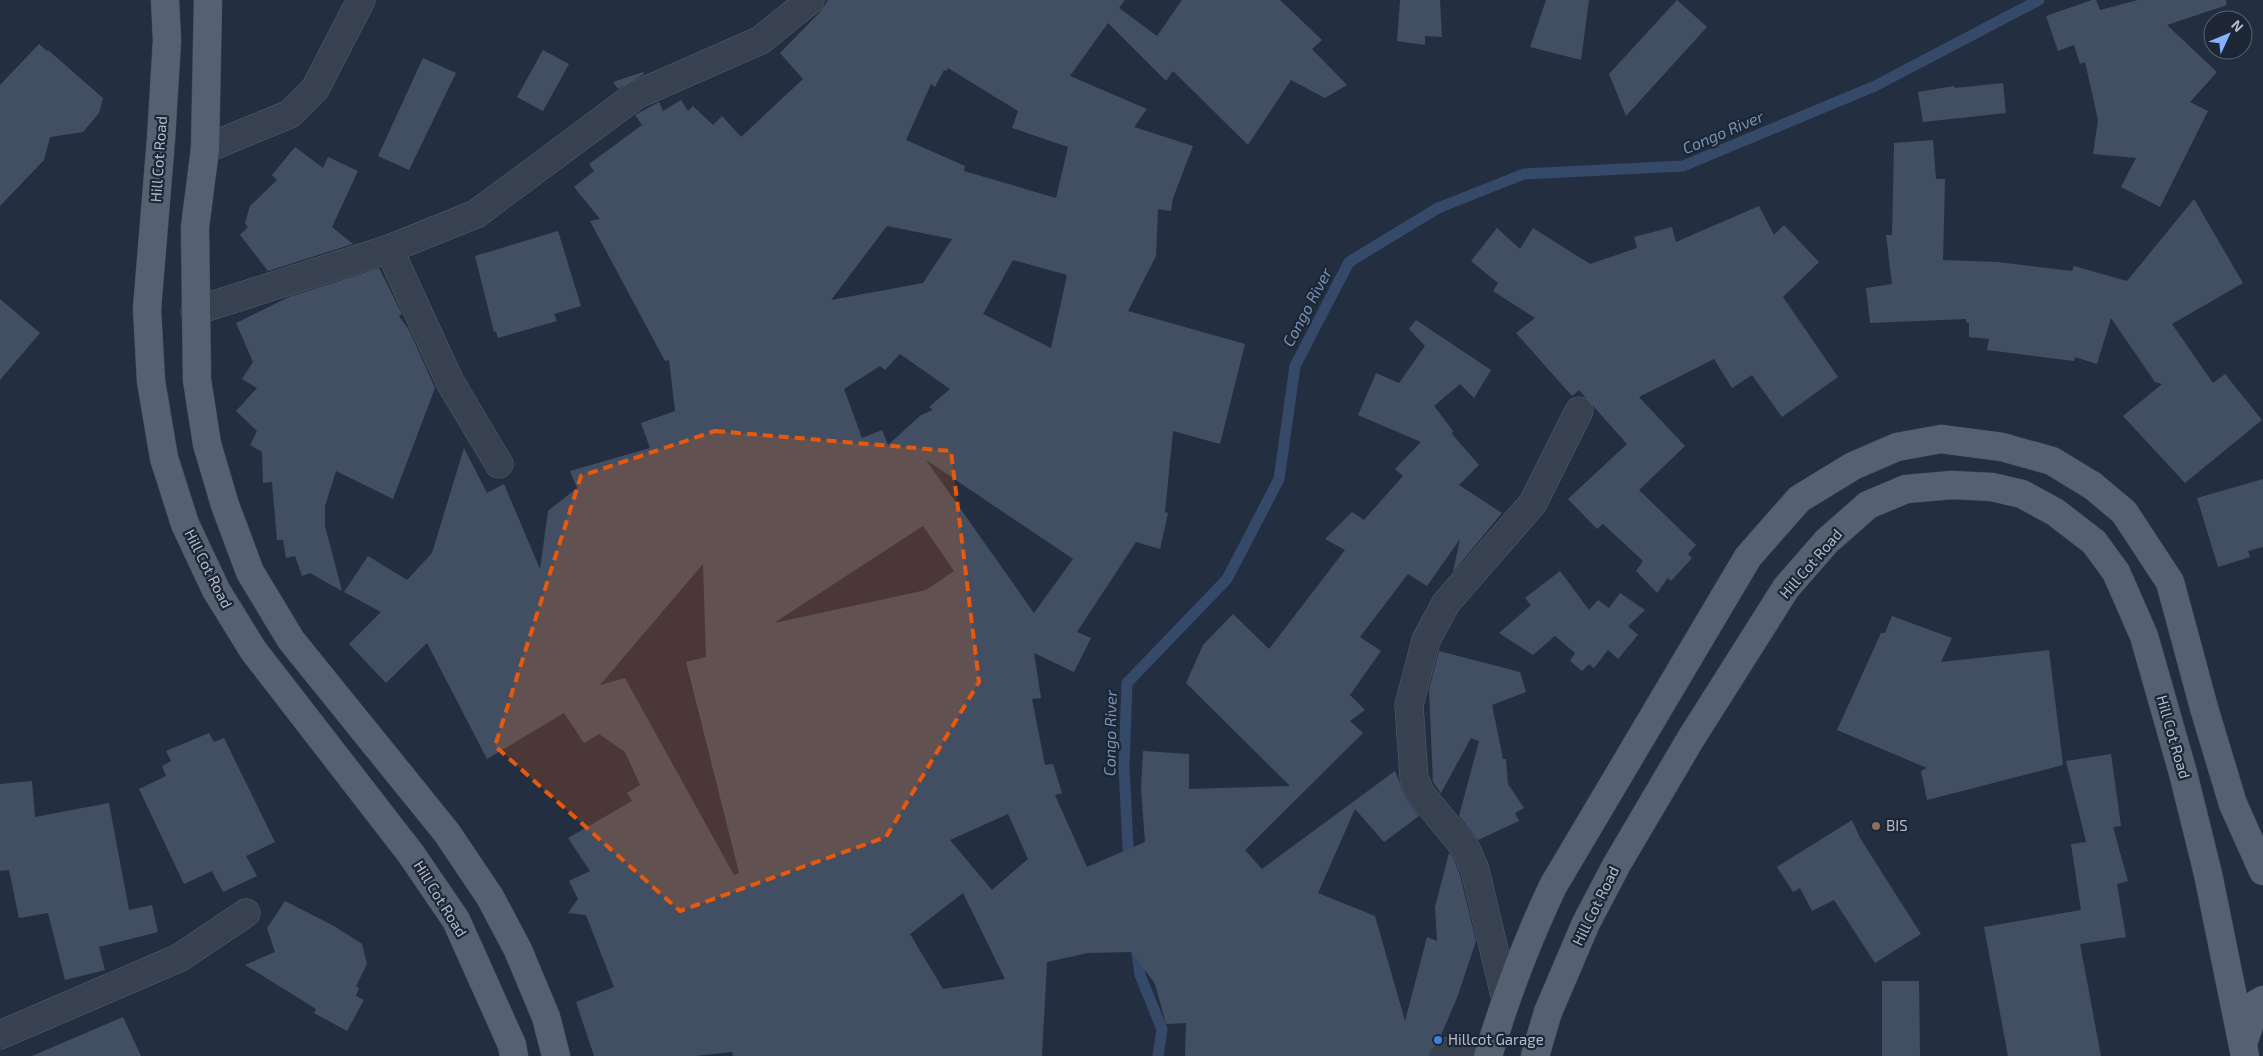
<svg xmlns="http://www.w3.org/2000/svg" width="2263" height="1056" viewBox="0 0 2263 1056" font-family="'Exo 2',sans-serif">
  <style>
    .lines { fill: none; stroke-linecap: round; stroke-linejoin: round }
    .stream { stroke: #354a69; stroke-width: 11 }
    .building { fill: #424f63; fill-rule: evenodd }
    .minor-casing { stroke: #555f6e; stroke-width: 29 }
    .major-casing { stroke: #414a59; stroke-width: 29 }
    .minor { stroke: #374150; stroke-width: 28 }
    .major { stroke: #556070; stroke-width: 28 }
    .marked { fill: #e8590c; fill-opacity: 0.2; stroke: #e8590c; stroke-width: 4; stroke-dasharray: 10 6; stroke-linejoin: round }
    .education-dot { fill: #8d6e63; stroke: #1c2635; stroke-width: 2 }
    .shop-dot { fill: #3f7fe0; stroke: #1c2635; stroke-width: 2 }
    .labels { text-anchor: middle; stroke-width: 4.5; stroke-linejoin: round; paint-order: stroke }
    .street-label { font-size: 15px; fill: #b4bccb; stroke: #1c2635 }
    .poi-label { font-size: 15px; fill: #b4bccb; stroke: #1c2635; text-anchor: start }
    .water-label { font-size: 16px; font-style: italic; fill: #7991b4; stroke: #1c2635 }
  </style>
  <rect width="100%" height="100%" fill="#232f41"/>
  <g class="lines">
    <g class="stream">
      <path d="M 1129,865 L 1124,768 L 1127,683 L 1227,579 L 1279,479 L 1295,366 L 1349,262 L 1438,208 L 1524,174 L 1683,166 L 1875,86 L 2039,0"/>
      <path d="M 1136,945 L 1140,975 L 1162,1029 L 1158,1056"/>
    </g>
  </g>
  <g class="building">
    <path d="M 828,0 L 1125,0 L 1119,8 L 1157,36 L 1182,0 L 1280,0 L 1322,40 L 1312,49 L 1347,85 L 1325,98 L 1291,80 L 1248,145 L 1173,71 L 1166,81 L 1108,23 L 1070,76 L 1147,109 L 1134,127 L 1193,146 L 1173,198 L 1171,211 L 1158,209 L 1156,256 L 1128,311 L 1245,344 L 1220,444 L 1173,431 L 1165,512 L 1168,513 L 1160,549 L 1136,542 L 1077,632 L 1091,638 L 1074,672 L 1034,653 L 1041,698 L 1032,699 L 1045,765 L 1053,764 L 1062,793 L 1055,795 L 1087,867 L 1145,842 L 1141,789 L 1143,751 L 1189,754 L 1189,789 L 1290,786 L 1186,683 L 1203,645 L 1233,614 L 1269,649 L 1345,550 L 1325,539 L 1352,512 L 1364,520 L 1403,476 L 1395,469 L 1421,442 L 1358,415 L 1376,373 L 1399,383 L 1425,346 L 1409,329 L 1416,320 L 1491,370 L 1474,398 L 1460,384 L 1434,406 L 1453,431 L 1452,434 L 1479,465 L 1459,485 L 1502,513 L 1453,572 L 1460,539 L 1427,586 L 1408,574 L 1360,637 L 1381,651 L 1350,695 L 1365,710 L 1350,721 L 1363,733 L 1245,850 L 1262,869 L 1395,771 L 1406,799 L 1419,816 L 1384,842 L 1355,809 L 1318,893 L 1375,916 L 1405,1021 L 1427,937 L 1437,941 L 1435,907 L 1449,853 L 1453,857 L 1460,875 L 1476,941 L 1457,998 L 1439,1040 L 1430,1050 L 1429,1056 L 1185,1056 L 1186,1023 L 1166,1024 L 1155,984 L 1132,952 L 1088,953 L 1047,962 L 1042,1056 L 733,1056 L 732,1052 L 696,1056 L 594,1056 L 576,1002 L 614,987 L 586,915 L 568,913 L 578,899 L 569,881 L 590,871 L 568,838 L 632,801 L 627,793 L 640,785 L 625,752 L 599,734 L 584,743 L 564,713 L 487,759 L 427,643 L 386,683 L 349,644 L 381,612 L 344,592 L 368,556 L 407,580 L 432,553 L 464,448 L 487,493 L 504,484 L 540,569 L 548,511 L 577,488 L 570,471 L 650,448 L 641,423 L 675,411 L 669,360 L 665,361 L 590,221 L 600,219 L 574,187 L 594,171 L 589,164 L 642,125 L 635,115 L 659,102 L 663,111 L 681,100 L 688,111 L 693,106 L 713,125 L 722,116 L 741,137 L 803,79 L 780,53 L 820,12 ZM 948,68 L 1018,111 L 1012,128 L 1068,147 L 1056,198 L 964,171 L 965,166 L 906,140 L 931,84 L 935,87 L 944,70 L 946,71 ZM 887,226 L 952,239 L 923,283 L 831,300 ZM 1013,260 L 1067,275 L 1051,348 L 983,314 ZM 900,354 L 950,389 L 929,407 L 933,410 L 921,415 L 888,445 L 882,430 L 862,438 L 844,389 L 880,366 L 885,370 ZM 926,460 L 1073,559 L 1034,613 ZM 923,526 L 954,571 L 926,590 L 774,623 ZM 703,564 L 706,657 L 686,662 L 739,873 L 734,875 L 625,678 L 600,685 ZM 1008,814 L 1028,859 L 992,890 L 950,840 ZM 963,893 L 1005,979 L 943,989 L 910,934 Z"/>
    <path d="M 1400,0 L 1440,0 L 1442,37 L 1425,36 L 1425,45 L 1397,41 Z"/>
    <path d="M 1546,0 L 1589,0 L 1581,60 L 1530,47 Z"/>
    <path d="M 1677,0 L 1707,27 L 1626,116 L 1609,74 Z"/>
    <path d="M 2092,0 L 2096,0 L 2100,10 L 2138,0 L 2226,0 L 2227,5 L 2167,25 L 2217,72 L 2190,102 L 2208,111 L 2160,207 L 2121,187 L 2136,158 L 2093,154 L 2098,120 L 2085,62 L 2080,64 L 2074,45 L 2058,51 L 2046,16 Z"/>
    <path d="M 39,44 L 47,51 L 48,50 L 103,98 L 99,113 L 83,132 L 50,137 L 44,160 L 0,206 L 0,85 Z"/>
    <path d="M 543,50 L 569,64 L 543,111 L 517,97 Z"/>
    <path d="M 423,58 L 456,73 L 409,170 L 378,156 Z"/>
    <path d="M 643,72 L 644,74 L 618,89 L 613,82 Z"/>
    <path d="M 2003,83 L 2006,113 L 1923,122 L 1918,92 L 1954,86 L 1955,88 Z"/>
    <path d="M 1933,140 L 1936,179 L 1945,179 L 1943,260 L 1998,262 L 2072,271 L 2074,266 L 2127,281 L 2194,199 L 2243,283 L 2172,324 L 2213,383 L 2225,374 L 2262,420 L 2185,483 L 2123,416 L 2162,384 L 2155,382 L 2111,318 L 2097,364 L 2075,357 L 2074,361 L 1987,350 L 1989,339 L 1969,337 L 1969,323 L 1966,322 L 1966,319 L 1870,323 L 1866,288 L 1892,284 L 1886,235 L 1892,235 L 1894,143 Z"/>
    <path d="M 295,147 L 323,168 L 328,157 L 358,171 L 332,227 L 353,244 L 268,271 L 240,235 L 248,227 L 245,223 L 250,206 L 277,180 L 272,175 Z"/>
    <path d="M 1759,206 L 1774,235 L 1784,225 L 1819,262 L 1783,297 L 1838,377 L 1782,417 L 1752,375 L 1732,388 L 1714,359 L 1639,397 L 1685,446 L 1639,490 L 1696,545 L 1688,554 L 1692,558 L 1671,581 L 1668,578 L 1657,593 L 1636,571 L 1643,561 L 1603,524 L 1597,529 L 1568,499 L 1627,444 L 1579,390 L 1572,396 L 1516,333 L 1535,318 L 1493,291 L 1498,283 L 1471,261 L 1497,228 L 1520,249 L 1533,228 L 1590,264 L 1637,248 L 1634,237 L 1672,227 L 1676,242 Z"/>
    <path d="M 558,231 L 581,306 L 554,314 L 557,321 L 498,338 L 496,331 L 494,332 L 475,256 Z"/>
    <path d="M 379,268 L 402,314 L 399,316 L 409,330 L 435,388 L 393,499 L 336,471 L 325,506 L 325,526 L 342,591 L 310,573 L 302,576 L 295,556 L 286,558 L 283,540 L 277,540 L 272,482 L 263,483 L 262,452 L 250,445 L 257,431 L 236,411 L 257,388 L 242,379 L 253,362 L 236,323 L 289,297 Z"/>
    <path d="M 0,299 L 40,333 L 0,380 Z"/>
    <path d="M 2263,479 L 2263,547 L 2248,551 L 2250,557 L 2218,567 L 2197,498 Z"/>
    <path d="M 1560,571 L 1589,610 L 1598,600 L 1609,608 L 1620,593 L 1645,610 L 1628,626 L 1638,635 L 1618,659 L 1608,650 L 1594,668 L 1589,664 L 1582,671 L 1570,661 L 1575,653 L 1555,636 L 1533,655 L 1499,633 L 1531,605 L 1525,598 Z"/>
    <path d="M 1892,616 L 1952,638 L 1941,662 L 2049,650 L 2063,765 L 1927,800 L 1921,771 L 1927,768 L 1837,730 L 1881,633 L 1885,633 Z"/>
    <path d="M 1439,651 L 1520,672 L 1526,692 L 1492,705 L 1503,759 L 1506,759 L 1508,784 L 1524,808 L 1515,813 L 1519,821 L 1478,840 L 1459,816 L 1479,741 L 1471,738 L 1441,793 L 1433,782 L 1429,690 Z"/>
    <path d="M 209,733 L 214,742 L 224,738 L 275,842 L 246,856 L 257,876 L 223,892 L 212,871 L 184,884 L 139,789 L 166,776 L 162,766 L 171,761 L 166,751 Z"/>
    <path d="M 2111,754 L 2121,826 L 2113,827 L 2128,881 L 2117,884 L 2126,937 L 2080,944 L 2101,1056 L 2008,1056 L 1984,927 L 2081,910 L 2071,844 L 2086,842 L 2066,761 Z"/>
    <path d="M 32,781 L 35,817 L 109,803 L 129,910 L 152,905 L 158,932 L 99,947 L 105,970 L 65,980 L 48,913 L 19,918 L 9,870 L 0,871 L 0,784 Z"/>
    <path d="M 1852,820 L 1860,838 L 1921,934 L 1875,963 L 1834,900 L 1812,911 L 1800,888 L 1793,892 L 1777,867 Z"/>
    <path d="M 285,901 L 334,926 L 362,944 L 367,964 L 356,986 L 359,988 L 356,996 L 364,1000 L 347,1031 L 314,1013 L 316,1009 L 245,965 L 275,952 L 267,928 Z"/>
    <path d="M 1882,981 L 1919,981 L 1920,1056 L 1882,1056 Z"/>
    <path d="M 123,1017 L 141,1056 L 32,1056 Z"/>
  </g>
  <g class="lines">
    <g class="minor-casing">
      <g id="minor">
        <path d="M 205,149 L 290,114 L 315,89 L 361,0"/>
        <path d="M 389,249 L 450,382 L 499,464"/>
        <path d="M 195,311 L 389,249 L 476,214 L 636,95 L 761,40 L 810,0"/>
        <path d="M 1505,996 L 1475,870 L 1466,849 L 1420,793 L 1414,778 L 1409,705 L 1426,640 L 1446,603 L 1533,503 L 1579,411"/>
        <path d="M 0,1035 L 179,958 L 246,913"/>
        <path d="M 1444,1056 L 1450,1051 L 1472,1056"/>
      </g>
    </g>
    <g class="major-casing">
      <g id="major">
        <path d="M 165,0 L 167,40 L 161,139 L 147,309 L 151,381 L 164,458 L 185,524 L 216,590 L 253,650 L 411,854 L 456,920 L 512,1045 L 514,1056"/>
        <path d="M 208,0 L 205,149 L 195,227 L 197,380 L 207,444 L 225,505 L 250,572 L 291,640 L 447,833 L 490,897 L 518,950 L 546,1017 L 556,1056"/>
        <path d="M 2243,1044 L 2256,1004 L 2263,1000"/>
        <path d="M 1488,1056 C 1506,996 1526,943 1553,886 L 1748,557 L 1799,499 L 1853,466 L 1897,447 L 1941,439 L 2002,447 L 2052,461 L 2093,486 L 2124,512 L 2170,582 L 2204,708 L 2233,804 L 2263,871"/>
        <path d="M 1535,1056 L 1548,1012 L 1586,923 L 1617,864 L 1690,740 L 1786,588 L 1827,541 L 1868,505 L 1906,489 L 1952,485 L 1992,487 L 2022,494 L 2055,512 L 2094,542 L 2116,572 L 2144,636 L 2183,773 L 2208,874 L 2245,1056"/>
      </g>
    </g>
    <use href="#minor" class="minor"/>
    <use href="#major" class="major"/>
  </g>
  <path class="marked" d="M 715,431 L 951,451 L 979,682 L 886,837 L 680,911 L 495,746 L 581,476 Z"/>
  <circle class="education-dot" cx="1876" cy="826" r="5"/>
  <circle class="shop-dot" cx="1438" cy="1040" r="5"/>
  <g class="labels">
    <g class="street-label">
      <text transform="translate(159 159) rotate(-86)" y="5">Hill Cot Road</text>
      <text transform="translate(1811 564) rotate(-49)" y="5">Hill Cot Road</text>
      <text transform="translate(208 569) rotate(63)" y="5">Hill Cot Road</text>
      <text transform="translate(2173 737) rotate(74)" y="5">Hill Cot Road</text>
      <text transform="translate(440 899) rotate(58)" y="5">Hill Cot Road</text>
      <text transform="translate(1596 906) rotate(-64)" y="5">Hill Cot Road</text>
    </g>
    <g class="poi-label">
      <text x="1886" y="831">BIS</text>
      <text x="1448" y="1045">Hillcot Garage</text>
    </g>
    <g class="water-label">
      <text transform="translate(1723 132) rotate(-23)" y="6">Congo River</text>
      <text transform="translate(1307 307) rotate(-62)" y="6">Congo River</text>
      <text transform="translate(1110 733) rotate(-89)" y="6">Congo River</text>
    </g>
  </g>
  <g transform="translate(2228 35) rotate(46)"><circle r="24" fill="#1c2635" stroke="#596271"/>
  <path d="M0-4L9 19L0 12L-9 19Z" fill="#85b1ff"/>
  <text y="-8" font-size="14" font-weight="bold" text-anchor="middle" fill="#b4bccb">N</text>
  </g>
</svg>
